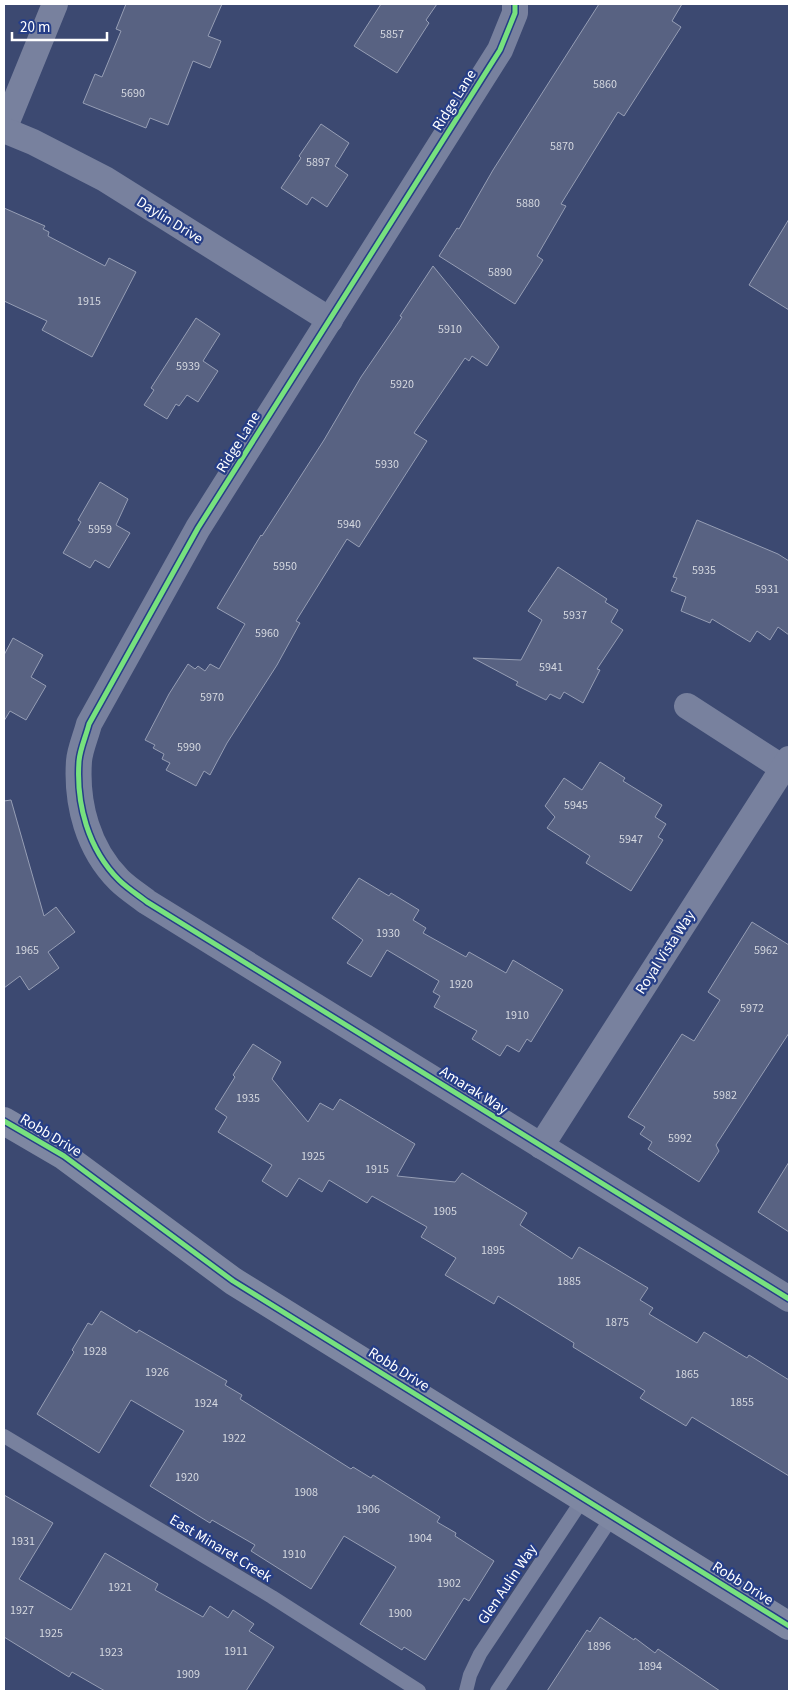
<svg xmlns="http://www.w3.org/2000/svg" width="793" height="1695" viewBox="0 0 793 1695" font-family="'Source Sans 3',sans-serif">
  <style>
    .building { fill: #586282; stroke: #969eb5 }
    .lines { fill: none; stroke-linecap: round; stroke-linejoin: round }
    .lane { stroke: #78819e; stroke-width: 14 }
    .street { stroke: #78819e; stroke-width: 26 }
    .secondary { stroke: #7e87a2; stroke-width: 28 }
    .cycleway-casing { stroke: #263e87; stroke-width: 8 }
    .cycleway { stroke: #77e17e; stroke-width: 5 }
    .labels { text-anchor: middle; stroke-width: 4.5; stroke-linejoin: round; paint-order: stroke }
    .number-label { font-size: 12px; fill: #d5d8e0 }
    .street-label { font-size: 15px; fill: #fff; stroke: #263e87 }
  </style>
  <rect width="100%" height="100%" fill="#3c4971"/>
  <g class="building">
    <path d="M 126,4 L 222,4 L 208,36 L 221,41 L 210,68 L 193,61 L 168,125 L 150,118 L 146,128 L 83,103 L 95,74 L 102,77 L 121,31 L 116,29 Z"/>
    <path d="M 381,4 L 437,4 L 426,20 L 429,23 L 397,73 L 354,46 Z"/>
    <path d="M 599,4 L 682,4 L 672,21 L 681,27 L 624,116 L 618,112 L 561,204 L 566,206 L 537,256 L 543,260 L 515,304 L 439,256 L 457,228 L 459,229 L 493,170 Z"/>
    <path d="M 321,124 L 349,143 L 335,166 L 348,175 L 327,207 L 312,197 L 307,205 L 281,188 L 301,158 L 299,156 Z"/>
    <path d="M 4,208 L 45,226 L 43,229 L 49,232 L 48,236 L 105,266 L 109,258 L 136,272 L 92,357 L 42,330 L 47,321 L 4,301 Z"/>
    <path d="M 789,219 L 789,310 L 749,285 Z"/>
    <path d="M 433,266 L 499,347 L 487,366 L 472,356 L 469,361 L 465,358 L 414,433 L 427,441 L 359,547 L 347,539 L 296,621 L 300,623 L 277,665 L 227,743 L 210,775 L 204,771 L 196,786 L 166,770 L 170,763 L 162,759 L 164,754 L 153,748 L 155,745 L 145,740 L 169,694 L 188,664 L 195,669 L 198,666 L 205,671 L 210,664 L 219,669 L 245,624 L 217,608 L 261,535 L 262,536 L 324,440 L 361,377 L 402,317 L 400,316 Z"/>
    <path d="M 196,318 L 220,334 L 203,361 L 218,371 L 198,402 L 187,395 L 179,406 L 176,404 L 167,419 L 144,405 L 154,390 L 151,388 Z"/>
    <path d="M 100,482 L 128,499 L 116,525 L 130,533 L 109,568 L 95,560 L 90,568 L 63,553 L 81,522 L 78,520 Z"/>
    <path d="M 697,520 L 778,554 L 789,561 L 789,635 L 778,627 L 770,640 L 757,631 L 750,642 L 712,619 L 710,623 L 681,611 L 686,597 L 671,591 L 677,578 L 673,577 Z"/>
    <path d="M 558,567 L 607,599 L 605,602 L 618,610 L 611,622 L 623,630 L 597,669 L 600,670 L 583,703 L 564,692 L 560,699 L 550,694 L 546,700 L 516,685 L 518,682 L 473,658 L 521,660 L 542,620 L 528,611 Z"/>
    <path d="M 13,638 L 43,655 L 31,677 L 46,686 L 26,720 L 10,711 L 4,721 L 4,655 Z"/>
    <path d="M 600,762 L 625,778 L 623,781 L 662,805 L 655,817 L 666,824 L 658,837 L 663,840 L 631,891 L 586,863 L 590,856 L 547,828 L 555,817 L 545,806 L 564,778 L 582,790 Z"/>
    <path d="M 11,800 L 44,916 L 56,907 L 75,932 L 48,952 L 59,968 L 29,990 L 20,976 L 4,988 L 4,801 Z"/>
    <path d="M 359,878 L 389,896 L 391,893 L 419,910 L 413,920 L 426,928 L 423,933 L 466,957 L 469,952 L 506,973 L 513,960 L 563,990 L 531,1042 L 527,1039 L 519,1052 L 507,1045 L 500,1056 L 472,1039 L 477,1031 L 434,1007 L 440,996 L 433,992 L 439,981 L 387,950 L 371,977 L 347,963 L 363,940 L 332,918 Z"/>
    <path d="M 752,922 L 789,945 L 789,1033 L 716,1145 L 719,1151 L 699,1182 L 648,1149 L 652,1142 L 640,1134 L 645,1127 L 628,1117 L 682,1034 L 694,1041 L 720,1000 L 708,992 Z"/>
    <path d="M 253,1044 L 281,1062 L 272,1079 L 308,1122 L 320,1103 L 333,1110 L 340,1099 L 415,1144 L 397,1176 L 455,1182 L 462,1173 L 527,1213 L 520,1225 L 572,1259 L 579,1247 L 648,1288 L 640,1300 L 653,1308 L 649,1314 L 697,1343 L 704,1332 L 747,1358 L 749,1355 L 789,1380 L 789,1476 L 692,1417 L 686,1426 L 640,1398 L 645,1391 L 573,1347 L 574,1343 L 498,1296 L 494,1304 L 445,1275 L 456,1258 L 421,1237 L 427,1227 L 372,1196 L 367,1203 L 329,1180 L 322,1192 L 299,1178 L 287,1197 L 262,1181 L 272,1165 L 218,1132 L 227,1117 L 215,1109 L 235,1077 L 233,1075 Z"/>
    <path d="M 789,1162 L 789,1232 L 758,1212 Z"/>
    <path d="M 101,1311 L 137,1333 L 139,1330 L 227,1381 L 225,1385 L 242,1395 L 240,1399 L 351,1469 L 353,1467 L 371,1478 L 373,1475 L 440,1517 L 437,1522 L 456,1533 L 455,1536 L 494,1561 L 469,1601 L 464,1598 L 425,1660 L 404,1647 L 402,1650 L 360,1624 L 396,1567 L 344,1536 L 311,1589 L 251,1551 L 255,1545 L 212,1520 L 210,1523 L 150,1486 L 184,1431 L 131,1400 L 99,1453 L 37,1414 L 74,1352 L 72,1350 L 88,1323 L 92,1325 Z"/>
    <path d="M 4,1495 L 53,1523 L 19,1579 L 71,1610 L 105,1553 L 158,1584 L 155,1590 L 203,1617 L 210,1606 L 228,1618 L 233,1610 L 254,1624 L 249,1631 L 274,1647 L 246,1691 L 105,1691 L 72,1672 L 69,1677 L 4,1637 Z"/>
    <path d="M 600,1617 L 634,1640 L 635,1638 L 655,1653 L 658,1649 L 720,1691 L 547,1691 L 587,1630 L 590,1632 Z"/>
  </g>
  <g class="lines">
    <g class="lane">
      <path d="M 4,1436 L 272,1597 L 419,1691"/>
      <path d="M 466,1691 L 470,1675 L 480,1654 L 583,1499"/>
      <path d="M 497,1691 L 612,1517"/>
    </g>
    <g class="street">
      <path d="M 515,4 L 515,13 L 500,50 L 198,528 L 89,724 C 86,736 80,749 79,761 C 76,804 88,849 119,880 C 127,888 138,895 147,902 L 789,1299"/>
      <path d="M 4,129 L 55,4"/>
      <path d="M 4,130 L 33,142 L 105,179 L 330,320"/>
      <path d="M 687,706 L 783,768"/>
      <path d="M 541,1146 L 789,759"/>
    </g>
    <path class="secondary" d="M 4,1121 L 64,1156 L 233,1281 L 789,1626"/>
    <g class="cycleway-casing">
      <g id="cycleway">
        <path d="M 515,4 L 515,13 L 500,50 L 198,528 L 89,724 C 86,736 80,749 79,761 C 76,804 88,849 119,880 C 127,888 138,895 147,902 L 789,1299"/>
        <path d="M 4,1121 L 64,1156 L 233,1281 L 789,1626"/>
      </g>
    </g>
    <use href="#cycleway" class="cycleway"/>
  </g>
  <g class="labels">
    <g class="number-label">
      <text x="392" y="38">5857</text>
      <text x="605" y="88">5860</text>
      <text x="133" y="97">5690</text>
      <text x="562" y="150">5870</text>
      <text x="318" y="166">5897</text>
      <text x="528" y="207">5880</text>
      <text x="500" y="276">5890</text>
      <text x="89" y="305">1915</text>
      <text x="450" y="333">5910</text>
      <text x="188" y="370">5939</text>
      <text x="402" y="388">5920</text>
      <text x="387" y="468">5930</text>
      <text x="349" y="528">5940</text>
      <text x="100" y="533">5959</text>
      <text x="285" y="570">5950</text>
      <text x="704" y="574">5935</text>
      <text x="767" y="593">5931</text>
      <text x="575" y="619">5937</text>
      <text x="267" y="637">5960</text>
      <text x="551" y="671">5941</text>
      <text x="212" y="701">5970</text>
      <text x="189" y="751">5990</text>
      <text x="576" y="809">5945</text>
      <text x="631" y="843">5947</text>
      <text x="388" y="937">1930</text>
      <text x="27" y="954">1965</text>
      <text x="766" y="954">5962</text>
      <text x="461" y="988">1920</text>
      <text x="752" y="1012">5972</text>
      <text x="517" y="1019">1910</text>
      <text x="725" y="1099">5982</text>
      <text x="248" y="1102">1935</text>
      <text x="680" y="1142">5992</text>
      <text x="313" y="1160">1925</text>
      <text x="377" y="1173">1915</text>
      <text x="445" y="1215">1905</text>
      <text x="493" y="1254">1895</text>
      <text x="569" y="1285">1885</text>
      <text x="617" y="1326">1875</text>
      <text x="95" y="1355">1928</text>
      <text x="157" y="1376">1926</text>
      <text x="687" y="1378">1865</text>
      <text x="742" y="1406">1855</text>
      <text x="206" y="1407">1924</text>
      <text x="234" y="1442">1922</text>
      <text x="187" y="1481">1920</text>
      <text x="306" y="1496">1908</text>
      <text x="368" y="1513">1906</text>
      <text x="420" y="1542">1904</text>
      <text x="23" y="1545">1931</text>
      <text x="294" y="1558">1910</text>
      <text x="449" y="1587">1902</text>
      <text x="120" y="1591">1921</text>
      <text x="22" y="1614">1927</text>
      <text x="400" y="1617">1900</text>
      <text x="51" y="1637">1925</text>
      <text x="599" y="1650">1896</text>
      <text x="236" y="1655">1911</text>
      <text x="111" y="1656">1923</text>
      <text x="650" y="1670">1894</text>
      <text x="188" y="1678">1909</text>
    </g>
    <g class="street-label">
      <text transform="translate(454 100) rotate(-58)" y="5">Ridge Lane</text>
      <text transform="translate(170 220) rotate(32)" y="5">Daylin Drive</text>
      <text transform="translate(238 442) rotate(-58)" y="5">Ridge Lane</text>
      <text transform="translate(665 952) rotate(-57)" y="5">Royal Vista Way</text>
      <text transform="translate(474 1090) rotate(32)" y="5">Amarak Way</text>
      <text transform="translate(51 1135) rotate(31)" y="5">Robb Drive</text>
      <text transform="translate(399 1369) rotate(32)" y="5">Robb Drive</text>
      <text transform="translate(221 1548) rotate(31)" y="5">East Minaret Creek</text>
      <text transform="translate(743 1583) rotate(32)" y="5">Robb Drive</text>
      <text transform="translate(507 1584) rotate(-56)" y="5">Glen Aulin Way</text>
    </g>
  </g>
  <rect width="793" height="1695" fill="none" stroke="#ffffff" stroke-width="10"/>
  <path d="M12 32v8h95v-8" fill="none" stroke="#ffffff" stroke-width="2.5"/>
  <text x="20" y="32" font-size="15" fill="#ffffff" stroke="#263e87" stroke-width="4" paint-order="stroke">20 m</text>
</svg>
